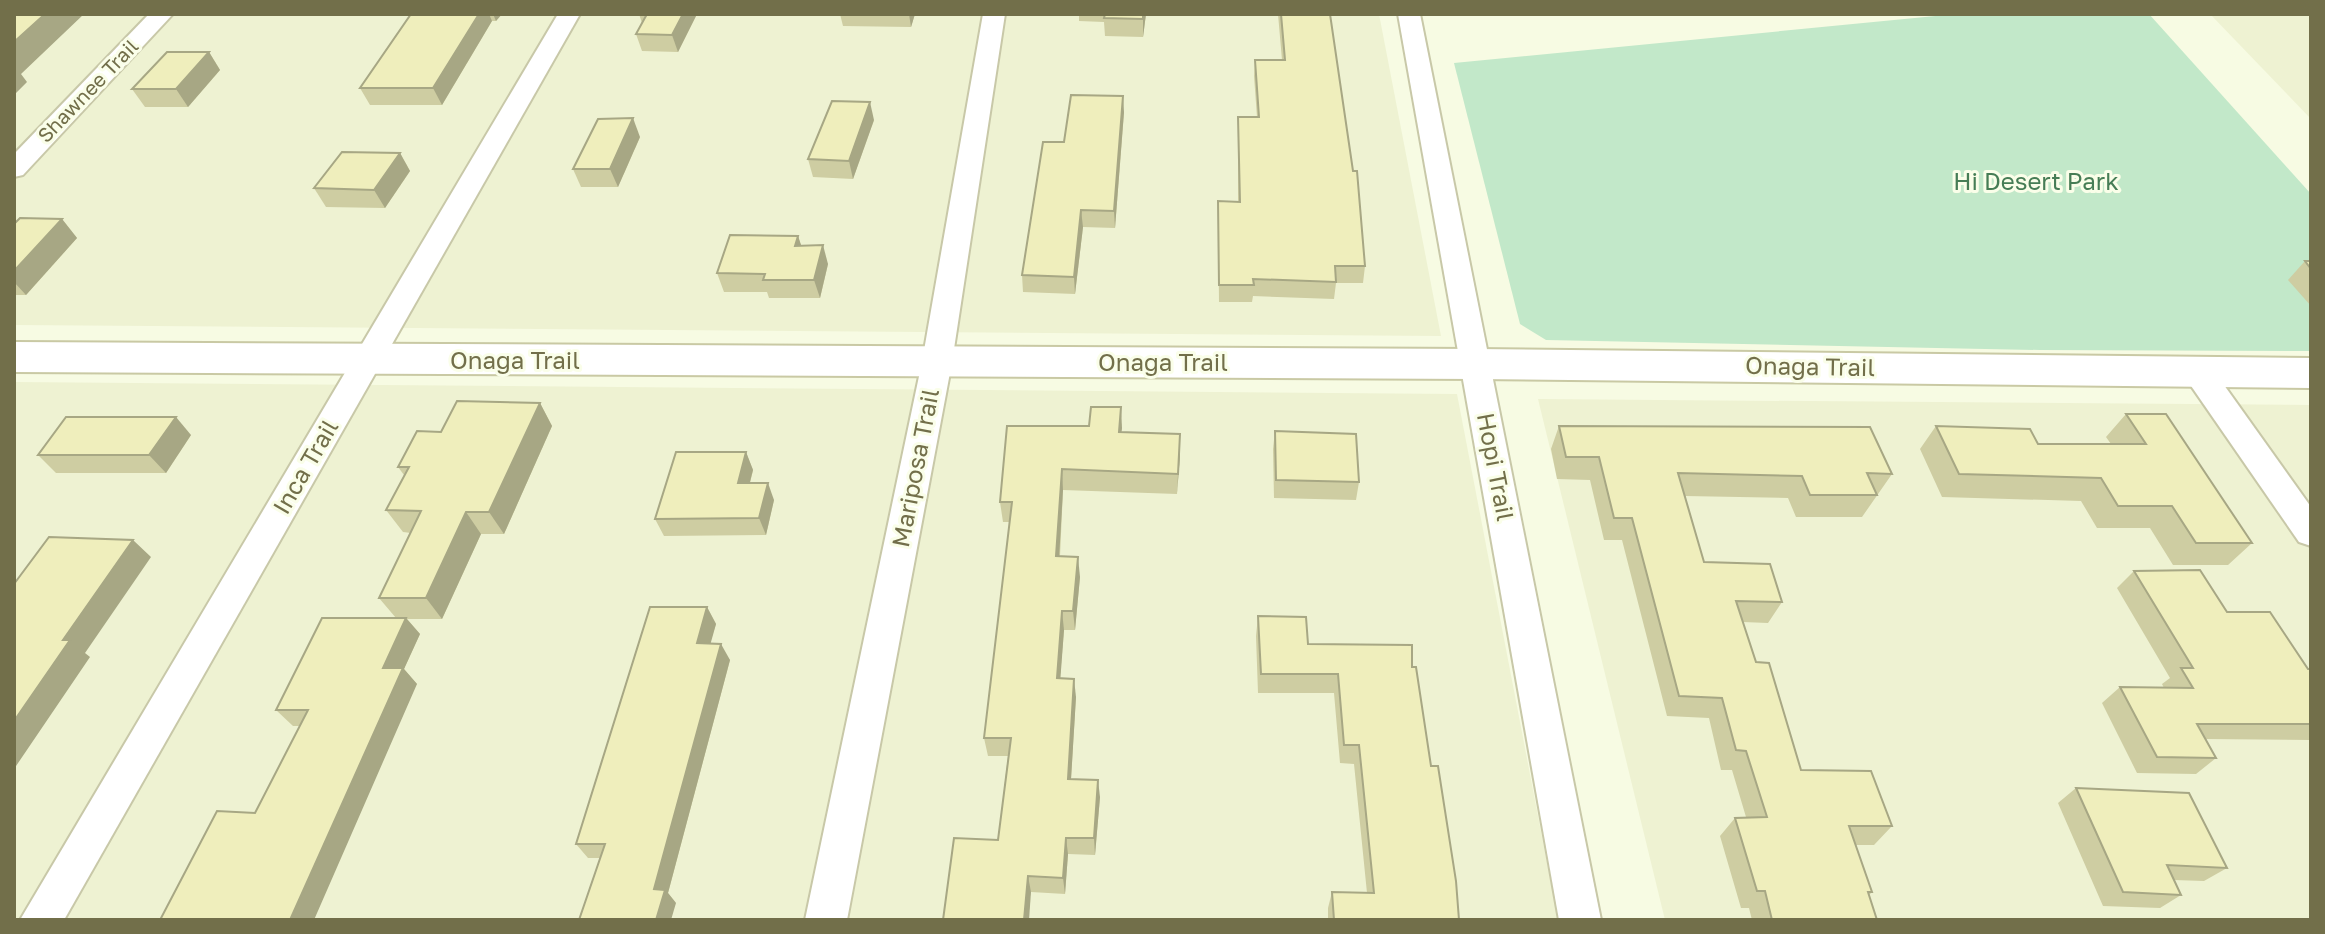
<svg xmlns="http://www.w3.org/2000/svg" width="2325" height="934" viewBox="0 0 2325 934" font-family="'Golos Text',sans-serif">
  <style>
    .residential { fill: #eef2d2 }
    .green { fill: #c2e8c9 }
    .lines { fill: none; stroke-linecap: round; stroke-linejoin: round }
    .street-casing { stroke: #c8c8a8; stroke-width: 4 }
    .secondary-casing { stroke: #c9c9a4; stroke-width: 4 }
    .street { fill: #fff; fill-rule: evenodd }
    .secondary { fill: #fff; fill-rule: evenodd }
    .wall { fill: #cecda2 }
    .shaded-wall { fill: #a7a784 }
    .building { fill: #efeebc; stroke: #a7a784; stroke-width: 2 }
    .labels { text-anchor: middle; stroke-width: 6; stroke-linejoin: round; paint-order: stroke }
    .far-street-label { font-size: 20px; fill: #726f4a; stroke: #fafee9 }
    .park-label { font-size: 24px; fill: #467d55; stroke: #fafee9 }
    .street-label { font-size: 24px; fill: #726f4a; stroke: #fafee9 }
  </style>
  <rect width="100%" height="100%" fill="#f7fbe3"/>
  <g class="residential">
    <path d="M 14,14 L 1379,14 L 1441,336 L 14,325 Z"/>
    <path d="M 2210,14 L 2311,14 L 2311,119 Z"/>
    <path d="M 14,382 L 1457,394 L 1558,920 L 14,920 Z"/>
    <path d="M 1538,399 L 2311,405 L 2311,920 L 1665,920 Z"/>
  </g>
  <path class="green" d="M 1956,14 L 2149,14 L 2311,194 L 2311,351 L 2040,350 L 1546,340 L 1520,324 L 1454,63 Z"/>
  <g class="lines">
    <g class="street-casing">
      <g id="street">
        <path d="M 149,14 L 173,14 L 23,175 L 14,177 L 14,154 Z"/>
        <path d="M 558,14 L 580,14 L 64,920 L 20,920 Z"/>
        <path d="M 983,14 L 1005,14 L 952,362 L 847,920 L 805,920 L 922,362 Z"/>
        <path d="M 1398,14 L 1420,14 L 1601,920 L 1559,920 Z"/>
        <path d="M 2198,361 L 2209,364 L 2311,507 L 2311,546 L 2299,542 L 2187,380 L 2183,372 L 2187,364 Z"/>
      </g>
    </g>
    <g class="secondary-casing">
      <path id="secondary" d="M 14,342 L 1476,349 L 2311,358 L 2311,388 L 1476,379 L 14,372 Z"/>
    </g>
    <use href="#street" class="street"/>
    <use href="#secondary" class="secondary"/>
  </g>
  <g class="wall">
    <path d="M 411,14 L 502,14 L 496,21 L 492,21 L 442,105 L 370,105 L 360,88 Z"/>
    <path d="M 639,14 L 697,14 L 678,52 L 642,51 L 636,34 L 642,23 Z"/>
    <path d="M 840,14 L 915,14 L 911,27 L 843,26 Z"/>
    <path d="M 1079,14 L 1146,14 L 1143,37 L 1105,36 L 1104,22 L 1079,21 Z"/>
    <path d="M 1278,14 L 1330,14 L 1365,266 L 1363,283 L 1336,283 L 1334,299 L 1253,296 L 1252,302 L 1219,302 L 1218,201 L 1238,202 L 1238,117 L 1257,117 L 1254,76 L 1255,60 L 1282,60 Z"/>
    <path d="M 209,52 L 220,70 L 188,107 L 145,107 L 132,89 Z"/>
    <path d="M 1124,112 L 1115,228 L 1083,227 L 1075,294 L 1023,292 L 1022,275 L 1064,142 Z"/>
    <path d="M 874,120 L 853,179 L 813,177 L 808,159 Z"/>
    <path d="M 640,137 L 618,187 L 581,187 L 573,169 Z"/>
    <path d="M 400,153 L 410,171 L 385,208 L 326,207 L 314,188 Z"/>
    <path d="M 62,219 L 77,238 L 26,295 L 14,295 L 14,224 Z"/>
    <path d="M 798,236 L 801,245 L 828,264 L 820,298 L 769,298 L 767,292 L 724,292 L 717,273 Z"/>
    <path d="M 2305,261 L 2311,261 L 2311,306 L 2288,280 Z"/>
    <path d="M 540,403 L 552,426 L 504,534 L 481,534 L 442,619 L 407,619 L 420,634 L 404,669 L 417,684 L 255,813 L 300,726 L 293,726 L 276,710 L 396,618 L 379,598 L 411,533 L 403,532 L 386,510 L 404,475 L 398,467 L 441,432 Z"/>
    <path d="M 2126,414 L 2252,543 L 2228,565 L 2173,565 L 2150,528 L 2097,528 L 2081,501 L 1942,497 L 1920,449 L 1936,426 L 2038,444 L 2111,444 L 2106,437 Z"/>
    <path d="M 1559,426 L 1892,474 L 1862,517 L 1796,517 L 1788,498 L 1685,496 L 1704,562 L 1782,602 L 1768,623 L 1743,622 L 1756,662 L 1801,770 L 1892,826 L 1874,845 L 1855,845 L 1872,892 L 1869,895 L 1877,920 L 1752,920 L 1749,908 L 1741,908 L 1720,836 L 1735,818 L 1746,817 L 1732,770 L 1721,770 L 1709,718 L 1667,716 L 1622,540 L 1604,540 L 1590,480 L 1557,479 L 1551,449 Z"/>
    <path d="M 1122,428 L 1121,432 L 1180,455 L 1177,494 L 1063,490 L 1060,556 L 1080,577 L 1075,630 L 1064,630 L 1060,678 L 1076,697 L 1071,779 L 1100,797 L 1095,855 L 1068,854 L 1065,894 L 1031,892 L 998,840 L 1008,756 L 988,756 L 984,738 L 1010,522 L 1003,522 L 1000,502 Z"/>
    <path d="M 1275,431 L 1359,482 L 1356,500 L 1274,498 L 1273,449 Z"/>
    <path d="M 191,435 L 166,473 L 56,473 L 38,455 Z"/>
    <path d="M 746,452 L 753,470 L 750,483 L 774,500 L 766,535 L 664,536 L 655,519 Z"/>
    <path d="M 2134,571 L 2227,612 L 2308,669 L 2311,669 L 2311,740 L 2206,739 L 2216,758 L 2196,774 L 2137,773 L 2102,703 L 2120,687 L 2164,688 L 2162,684 L 2170,678 L 2117,588 Z"/>
    <path d="M 707,607 L 716,624 L 710,643 L 730,660 L 668,893 L 676,903 L 600,858 L 588,858 L 576,844 Z"/>
    <path d="M 1258,616 L 1308,644 L 1412,667 L 1459,920 L 1328,920 L 1328,908 L 1332,892 L 1367,893 L 1354,764 L 1340,763 L 1334,693 L 1258,693 L 1256,636 Z"/>
    <path d="M 2076,788 L 2227,868 L 2204,881 L 2174,880 L 2181,895 L 2160,908 L 2103,906 L 2058,803 Z"/>
  </g>
  <g class="shaded-wall">
    <path d="M 45,14 L 84,14 L 21,74 L 27,82 L 14,95 L 14,42 Z"/>
    <path d="M 479,14 L 489,14 L 492,21 L 442,105 L 433,88 Z"/>
    <path d="M 493,14 L 502,14 L 496,21 Z"/>
    <path d="M 683,14 L 697,14 L 678,52 L 672,35 Z"/>
    <path d="M 909,14 L 915,14 L 911,27 Z"/>
    <path d="M 1143,14 L 1146,14 L 1143,37 Z"/>
    <path d="M 209,52 L 220,70 L 188,107 L 176,89 Z"/>
    <path d="M 1123,96 L 1124,112 L 1115,228 L 1114,211 Z"/>
    <path d="M 870,102 L 874,120 L 853,179 L 849,161 Z"/>
    <path d="M 633,118 L 640,137 L 618,187 L 610,169 Z"/>
    <path d="M 400,153 L 410,171 L 385,208 L 374,190 Z"/>
    <path d="M 1081,210 L 1083,227 L 1075,294 L 1074,277 Z"/>
    <path d="M 62,219 L 77,238 L 26,295 L 14,282 L 14,271 Z"/>
    <path d="M 798,236 L 804,254 L 795,246 Z"/>
    <path d="M 823,245 L 828,264 L 820,298 L 814,280 Z"/>
    <path d="M 540,403 L 552,426 L 504,534 L 489,512 Z"/>
    <path d="M 1121,407 L 1122,428 L 1119,453 L 1119,432 Z"/>
    <path d="M 176,417 L 191,435 L 166,473 L 149,455 Z"/>
    <path d="M 1180,434 L 1180,455 L 1177,494 Z"/>
    <path d="M 746,452 L 753,470 L 745,501 L 738,483 Z"/>
    <path d="M 1062,469 L 1063,490 L 1058,576 L 1056,556 Z"/>
    <path d="M 768,483 L 774,500 L 766,535 L 759,518 Z"/>
    <path d="M 466,512 L 481,534 L 442,619 L 426,598 Z"/>
    <path d="M 133,540 L 151,557 L 85,653 L 90,657 L 14,769 L 14,721 L 63,640 Z"/>
    <path d="M 1078,557 L 1080,577 L 1075,630 L 1073,611 Z"/>
    <path d="M 707,607 L 716,624 L 706,660 L 697,643 Z"/>
    <path d="M 1062,611 L 1064,630 L 1059,697 L 1057,678 Z"/>
    <path d="M 406,618 L 420,634 L 404,669 L 417,684 L 314,920 L 290,920 L 383,668 Z"/>
    <path d="M 721,644 L 730,660 L 668,893 L 676,903 L 671,920 L 656,920 L 654,889 Z"/>
    <path d="M 1074,679 L 1076,697 L 1070,796 L 1068,779 Z"/>
    <path d="M 1098,780 L 1100,797 L 1095,855 L 1094,838 Z"/>
    <path d="M 1066,838 L 1068,854 L 1065,894 L 1063,878 Z"/>
    <path d="M 1028,876 L 1031,892 L 1029,920 L 1024,920 Z"/>
  </g>
  <g class="building">
    <path d="M 14,14 L 45,14 L 14,42 Z"/>
    <path d="M 411,14 L 479,14 L 433,88 L 360,88 Z"/>
    <path d="M 647,14 L 683,14 L 672,35 L 636,34 Z"/>
    <path d="M 1105,14 L 1143,14 L 1143,19 L 1104,18 Z"/>
    <path d="M 1281,14 L 1330,14 L 1353,171 L 1357,171 L 1365,266 L 1335,266 L 1336,282 L 1253,279 L 1254,285 L 1219,285 L 1218,201 L 1240,202 L 1238,117 L 1259,117 L 1255,60 L 1285,60 Z"/>
    <path d="M 167,52 L 209,52 L 176,89 L 132,89 Z"/>
    <path d="M 1071,95 L 1123,96 L 1114,211 L 1081,210 L 1074,277 L 1022,275 L 1043,142 L 1064,142 Z"/>
    <path d="M 832,101 L 870,102 L 849,161 L 808,159 Z"/>
    <path d="M 633,118 L 610,169 L 573,169 L 598,119 Z"/>
    <path d="M 342,152 L 400,153 L 374,190 L 314,188 Z"/>
    <path d="M 20,218 L 62,219 L 14,271 L 14,224 Z"/>
    <path d="M 730,235 L 798,236 L 795,246 L 823,245 L 814,280 L 763,280 L 765,274 L 717,273 Z"/>
    <path d="M 2305,261 L 2311,261 L 2311,269 Z"/>
    <path d="M 457,401 L 540,403 L 489,512 L 466,512 L 426,598 L 379,598 L 421,511 L 386,510 L 409,467 L 398,467 L 417,431 L 441,432 Z"/>
    <path d="M 1091,407 L 1121,407 L 1119,432 L 1180,434 L 1178,474 L 1062,469 L 1056,556 L 1078,557 L 1073,611 L 1062,611 L 1057,678 L 1074,679 L 1068,779 L 1098,780 L 1094,838 L 1066,838 L 1063,878 L 1028,876 L 1024,920 L 943,920 L 954,838 L 998,840 L 1011,738 L 984,738 L 1012,502 L 1000,502 L 1007,426 L 1089,426 Z"/>
    <path d="M 2126,414 L 2166,414 L 2252,543 L 2196,543 L 2172,506 L 2118,506 L 2101,478 L 1959,474 L 1936,426 L 2030,429 L 2038,444 L 2146,444 Z"/>
    <path d="M 66,417 L 176,417 L 149,455 L 38,455 Z"/>
    <path d="M 1559,426 L 1870,427 L 1892,474 L 1867,473 L 1877,495 L 1810,495 L 1802,476 L 1678,473 L 1704,562 L 1770,564 L 1782,602 L 1736,601 L 1756,662 L 1769,663 L 1801,770 L 1871,771 L 1892,826 L 1849,826 L 1872,892 L 1868,892 L 1877,920 L 1772,920 L 1765,891 L 1757,891 L 1735,818 L 1767,817 L 1746,751 L 1736,750 L 1722,698 L 1679,696 L 1632,518 L 1614,518 L 1599,457 L 1566,457 Z"/>
    <path d="M 1275,431 L 1356,434 L 1359,482 L 1276,480 Z"/>
    <path d="M 676,452 L 746,452 L 738,483 L 768,483 L 759,518 L 655,519 Z"/>
    <path d="M 49,537 L 133,540 L 63,640 L 70,640 L 14,721 L 14,584 Z"/>
    <path d="M 2200,570 L 2227,612 L 2270,612 L 2308,669 L 2311,669 L 2311,724 L 2197,724 L 2216,758 L 2157,757 L 2120,687 L 2193,688 L 2181,668 L 2193,668 L 2134,571 Z"/>
    <path d="M 650,607 L 707,607 L 697,643 L 721,644 L 654,889 L 665,890 L 656,920 L 579,920 L 605,844 L 576,844 Z"/>
    <path d="M 1258,616 L 1306,617 L 1308,644 L 1412,645 L 1412,667 L 1416,667 L 1431,766 L 1438,766 L 1456,881 L 1459,920 L 1334,920 L 1332,892 L 1374,893 L 1359,745 L 1344,745 L 1338,674 L 1261,674 Z"/>
    <path d="M 322,618 L 406,618 L 383,668 L 403,668 L 290,920 L 160,920 L 217,811 L 255,813 L 308,710 L 276,710 Z"/>
    <path d="M 2076,788 L 2189,793 L 2227,868 L 2167,865 L 2181,895 L 2123,892 Z"/>
  </g>
  <g class="labels">
    <g class="far-street-label">
      <text transform="translate(88 91) rotate(-46)" y="7">Shawnee Trail</text>
    </g>
    <g class="park-label">
      <text x="2036" y="190">Hi Desert Park</text>
    </g>
    <g class="street-label">
      <text x="515" y="369">Onaga Trail</text>
      <text x="1163" y="371">Onaga Trail</text>
      <text transform="translate(1810 367) rotate(1)" y="8">Onaga Trail</text>
      <text transform="translate(306 467) rotate(-60)" y="8">Inca Trail</text>
      <text transform="translate(1495 467) rotate(79)" y="8">Hopi Trail</text>
      <text transform="translate(916 468) rotate(-79)" y="8">Mariposa Trail</text>
    </g>
  </g>
  <rect width="2325" height="934" fill="none" stroke="#726f4a" stroke-width="32"/>
</svg>
